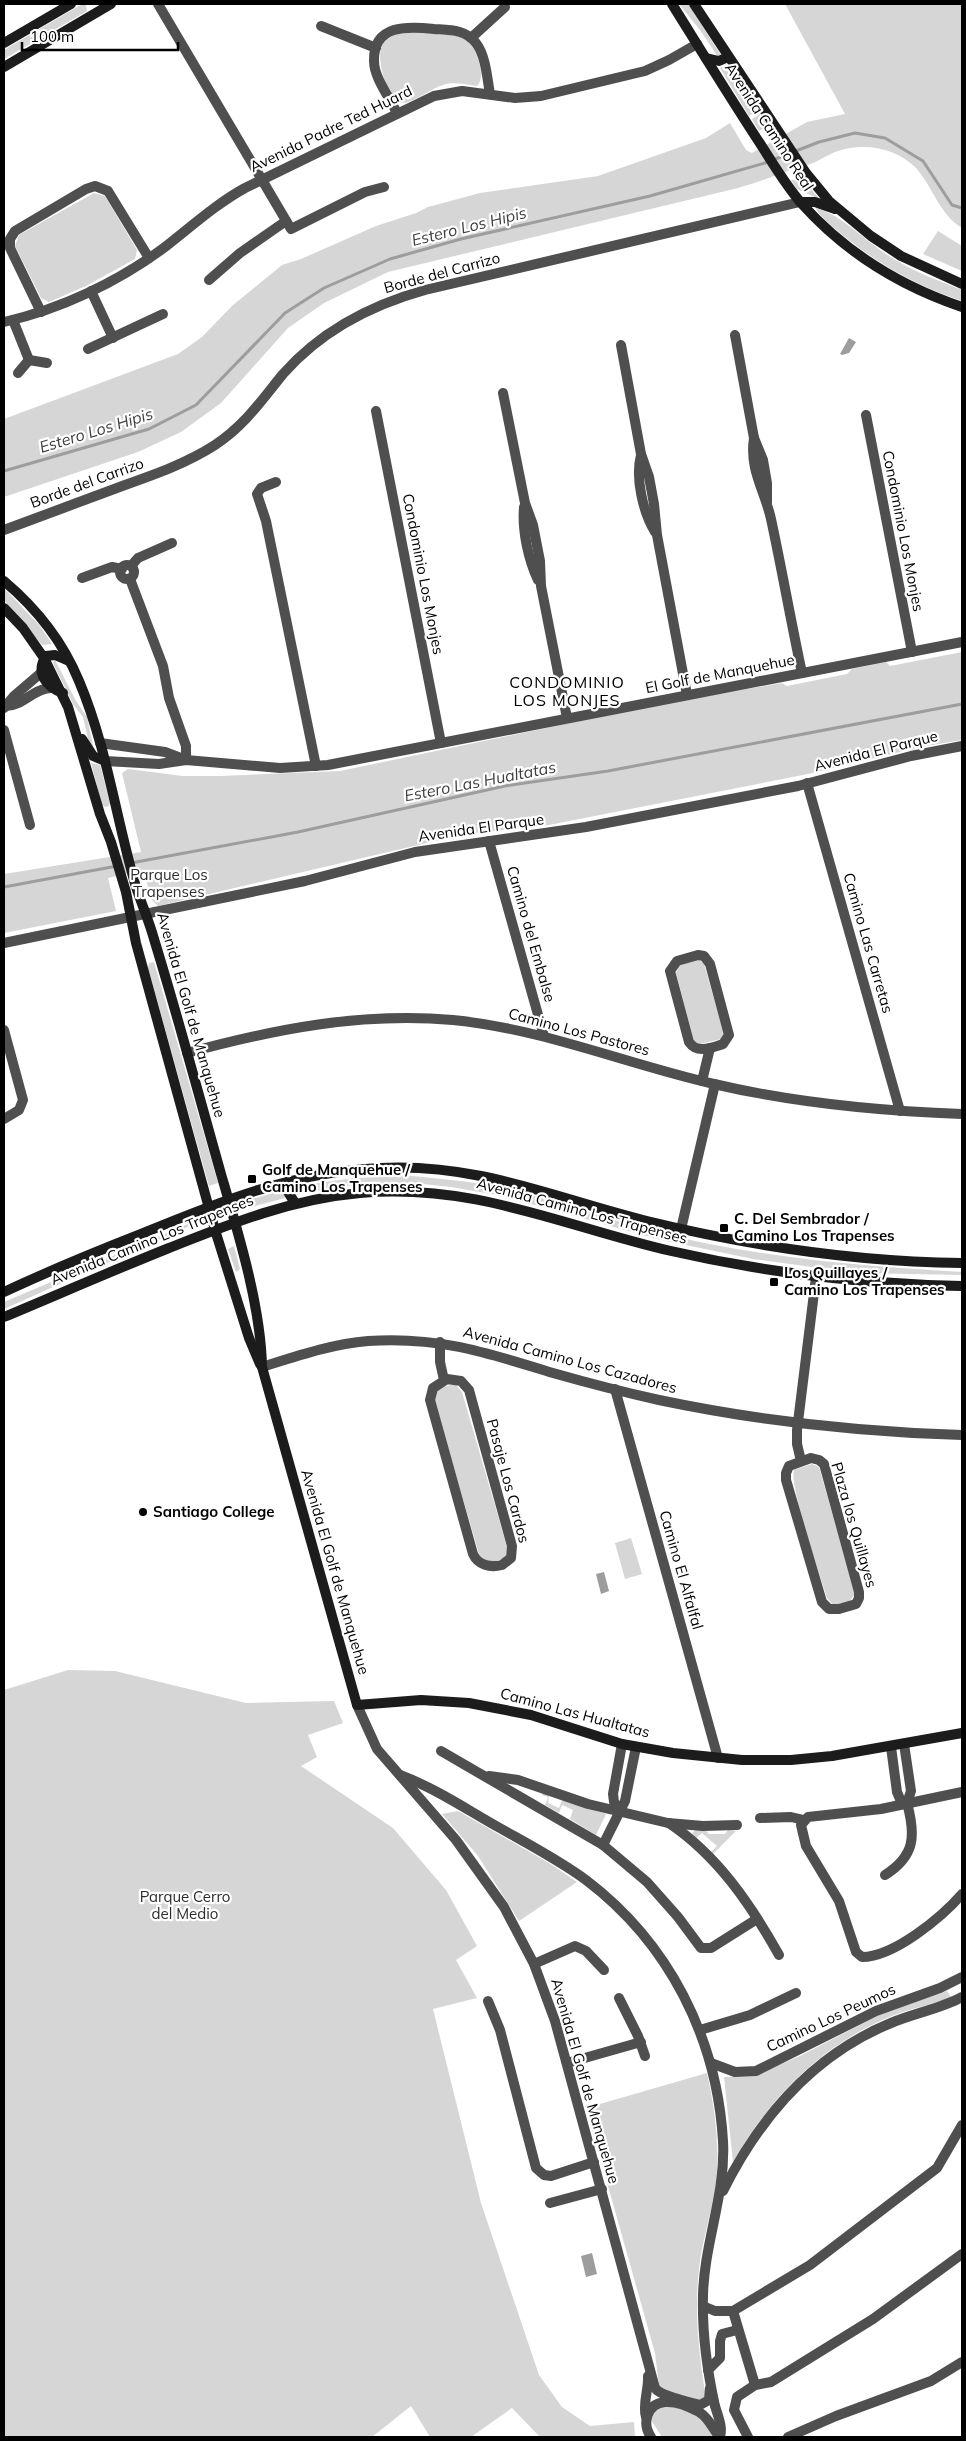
<svg xmlns="http://www.w3.org/2000/svg" width="966" height="2441" viewBox="0 0 966 2441" font-family="Mulish,sans-serif">
  <style>
    .green { fill: #d6d6d6 }
    .water { fill: #9d9d9d }
    .lines { fill: none; stroke-linecap: round; stroke-linejoin: round }
    .stream { stroke: #9d9d9d; stroke-width: 3 }
    .street { stroke: #4f4f4f; stroke-width: 10 }
    .secondary { stroke: #1c1c1c; stroke-width: 10 }
    .poi-dot { fill: #000; stroke: #fff; stroke-width: 2 }
    .labels { text-anchor: middle; stroke-width: 4.5; stroke-linejoin: round; paint-order: stroke }
    .street-label { font-size: 15px; fill: #000; stroke: #fff }
    .park-label { font-size: 15px; fill: #2d2d2d; stroke: #fff }
    .poi-label { font-size: 15px; font-weight: bold; fill: #000; stroke: #fff; text-anchor: start }
    .water-label { font-size: 16px; font-style: italic; fill: #3e3e3e; stroke: #fff }
    .neighbourhood-label { font-size: 16px; letter-spacing: 1px; fill: #000; stroke: #fff }
  </style>
  <rect width="100%" height="100%" fill="#fff"/>
  <g class="green">
    <path d="M 82,4 L 86,5 L 87,11 L 4,59 L 4,50 Z"/>
    <path d="M 679,4 L 688,4 L 721,55 L 718,57 L 700,30 Z"/>
    <path d="M 785,4 L 962,4 L 962,228 C 939,214 933,187 916,168 C 897,148 864,142 838,151 C 828,154 820,161 810,164 C 786,171 763,181 738,188 L 388,272 L 324,303 L 288,328 L 221,403 L 181,432 L 138,452 L 4,497 L 4,419 L 178,354 L 202,337 L 232,306 L 282,265 L 301,259 L 376,226 L 416,213 L 428,207 L 480,193 L 598,176 L 706,138 L 730,123 L 746,150 L 752,153 L 807,122 L 845,114 Z"/>
    <path d="M 403,31 L 459,36 C 464,39 469,41 472,46 C 478,55 486,78 477,86 C 467,85 453,81 443,85 C 432,88 412,104 401,103 C 389,102 375,59 382,46 C 386,38 395,34 403,31 Z"/>
    <path d="M 726,64 L 757,111 L 749,116 L 720,68 Z"/>
    <path d="M 760,114 L 768,126 L 759,131 L 752,119 Z"/>
    <path d="M 802,179 L 818,197 L 817,198 L 797,189 L 791,180 Z"/>
    <path d="M 94,193 L 105,196 L 137,250 L 135,259 L 86,286 L 49,302 L 41,298 L 15,246 L 19,235 Z"/>
    <path d="M 816,208 C 842,215 865,241 889,256 C 912,271 937,280 962,290 L 962,301 C 914,285 871,260 833,227 C 827,221 817,214 816,208 Z"/>
    <path d="M 938,231 L 962,246 L 962,271 L 923,254 Z"/>
    <path d="M 4,588 L 40,626 L 52,644 L 42,645 L 4,600 Z"/>
    <path d="M 962,652 L 962,740 L 921,747 L 808,774 L 549,825 L 465,834 L 158,906 L 152,900 L 143,870 L 108,878 L 116,911 L 4,933 L 4,874 L 141,852 L 122,773 L 128,769 L 183,776 L 220,776 L 340,771 L 666,703 L 782,683 L 787,686 L 847,674 L 852,669 L 886,662 L 890,666 Z"/>
    <path d="M 55,660 L 76,701 L 87,717 L 94,750 L 90,747 L 83,717 L 73,704 L 53,663 Z"/>
    <path d="M 91,763 L 100,765 L 110,803 L 109,806 L 105,807 L 102,805 Z"/>
    <path d="M 698,959 L 704,964 L 724,1034 L 721,1039 L 700,1044 L 694,1041 L 676,973 L 679,966 Z"/>
    <path d="M 154,962 L 218,1183 L 209,1186 L 148,968 L 149,963 Z"/>
    <path d="M 412,1176 C 441,1179 470,1181 499,1187 C 552,1199 603,1218 655,1232 C 756,1257 859,1266 962,1272 L 962,1275 L 857,1273 L 753,1259 L 657,1239 L 503,1196 L 451,1187 L 423,1184 L 369,1184 L 344,1186 L 295,1195 L 292,1189 L 296,1186 L 354,1178 Z"/>
    <path d="M 283,1190 L 285,1198 L 247,1208 L 245,1201 Z"/>
    <path d="M 202,1218 L 203,1220 L 4,1309 L 4,1302 Z"/>
    <path d="M 234,1246 L 240,1269 L 236,1272 L 228,1249 Z"/>
    <path d="M 450,1385 L 456,1385 L 462,1392 L 507,1547 L 506,1557 C 497,1563 485,1563 479,1554 L 434,1399 L 436,1390 Z"/>
    <path d="M 812,1464 L 819,1467 L 855,1594 L 849,1602 L 833,1605 L 827,1598 C 821,1578 789,1485 794,1470 Z"/>
    <path d="M 631,1538 L 642,1574 L 625,1579 L 615,1543 Z"/>
    <path d="M 68,1670 L 115,1671 L 246,1703 L 334,1701 L 343,1723 L 308,1735 L 317,1757 L 301,1766 L 393,1828 L 446,1890 L 477,1946 L 456,1960 L 477,1998 L 433,2009 L 481,2203 L 539,2375 L 562,2407 L 590,2426 L 634,2422 L 635,2437 L 540,2437 L 512,2408 L 471,2437 L 430,2437 L 411,2406 L 372,2437 L 4,2437 L 4,1690 Z"/>
    <path d="M 542,1792 L 549,1795 L 548,1803 L 559,1808 L 562,1800 L 606,1814 L 596,1835 L 570,1819 L 573,1810 L 562,1805 L 559,1813 L 545,1805 L 548,1797 L 542,1795 Z"/>
    <path d="M 458,1811 L 549,1863 L 577,1882 L 519,1921 L 478,1856 L 442,1814 Z"/>
    <path d="M 695,1830 L 705,1830 L 709,1834 L 725,1834 L 728,1830 L 736,1831 L 713,1854 L 711,1852 L 717,1846 L 702,1833 L 696,1838 L 692,1834 Z"/>
    <path d="M 947,1991 L 951,1997 C 934,2004 917,2007 900,2013 C 826,2040 771,2095 733,2162 L 724,2077 L 753,2076 L 800,2056 L 883,2013 Z"/>
    <path d="M 707,2073 C 715,2110 720,2146 716,2183 C 712,2212 702,2240 699,2269 C 694,2312 699,2356 706,2398 L 702,2402 C 687,2396 672,2394 659,2386 L 655,2353 L 586,2108 Z"/>
    <path d="M 664,2406 C 688,2407 698,2416 713,2433 L 714,2437 L 662,2437 L 651,2420 L 654,2412 Z"/>
  </g>
  <g class="water">
    <path d="M 849,338 L 856,342 L 849,353 L 842,355 L 840,354 Z"/>
    <path d="M 604,1572 L 609,1591 L 601,1594 L 596,1574 Z"/>
    <path d="M 592,2253 L 597,2274 L 586,2277 L 581,2256 Z"/>
  </g>
  <g class="lines">
    <g class="stream">
      <path d="M 4,471 L 149,429 L 196,405 L 285,313 L 324,288 L 390,259 L 461,239 L 650,196 L 765,163 L 819,142 L 855,133 L 885,138 L 923,161 L 952,205 L 962,208"/>
      <path d="M 131,863 L 298,832 L 505,786 L 608,771 L 962,704"/>
      <path d="M 4,887 L 117,866"/>
    </g>
    <g class="street">
      <path d="M 158,4 L 291,229 L 365,192 L 384,187"/>
      <path d="M 321,26 L 376,48"/>
      <path d="M 471,38 L 505,7"/>
      <path d="M 397,113 C 390,98 374,78 374,61 C 373,24 408,26 434,29 C 449,30 465,29 476,43 C 486,56 487,78 490,94"/>
      <path d="M 209,280 L 240,253 L 286,221"/>
      <path d="M 91,291 L 113,338"/>
      <path d="M 41,312 L 10,248 L 10,239 L 15,231 L 86,189 L 95,186 L 108,191 L 149,258"/>
      <path d="M 13,320 L 29,360"/>
      <path d="M 4,322 C 61,309 118,282 165,247 C 192,226 216,204 245,188 L 434,96 L 462,91 L 515,98 L 541,96 L 645,71 L 669,60 L 697,44"/>
      <path d="M 735,335 L 754,438 L 763,460 L 767,483 L 767,502"/>
      <path d="M 621,345 L 641,454 L 649,477 L 654,504 L 657,535 L 687,695"/>
      <path d="M 88,349 L 163,314"/>
      <path d="M 29,360 L 47,363"/>
      <path d="M 18,373 L 29,360"/>
      <path d="M 503,393 L 525,503 L 533,525 L 540,561 L 541,586 L 567,718"/>
      <path d="M 376,411 L 441,743"/>
      <path d="M 866,415 L 912,652"/>
      <path d="M 754,438 C 749,470 765,491 771,519 C 782,570 791,622 802,673"/>
      <path d="M 641,455 C 635,478 643,512 655,532"/>
      <path d="M 276,482 L 261,488 L 257,494 L 266,521 L 316,766"/>
      <path d="M 524,507 C 522,530 528,559 538,580"/>
      <path d="M 4,530 C 44,515 85,500 125,485 C 156,474 187,463 215,445 C 245,425 261,401 283,374 C 320,332 371,305 425,290 L 800,202"/>
      <circle cx="127" cy="572" r="7"/>
      <path d="M 131,566 L 138,558 L 172,543"/>
      <path d="M 82,578 L 112,567 L 122,569"/>
      <path d="M 130,579 L 163,666 L 169,698 L 186,746 L 186,760"/>
      <path d="M 6,706 C 23,706 34,688 51,688"/>
      <path d="M 4,708 L 14,696 L 42,672"/>
      <path d="M 4,730 L 30,825"/>
      <path d="M 100,743 L 165,752 L 186,760"/>
      <path d="M 105,761 L 159,764 L 186,760 L 280,768 L 328,765 L 962,642"/>
      <path d="M 807,783 L 900,1111"/>
      <path d="M 489,841 L 544,1036"/>
      <path d="M 4,943 L 305,881 L 415,852 L 586,827 L 798,786 L 911,756 L 962,746"/>
      <path d="M 698,955 L 704,956 L 710,964 L 729,1035 L 723,1044 C 711,1048 697,1054 689,1042 L 670,971 L 677,961 Z"/>
      <path d="M 4,1030 L 23,1100 L 19,1110 L 4,1119"/>
      <path d="M 187,1053 C 275,1029 361,1012 453,1020 C 544,1029 626,1064 714,1084 C 795,1103 879,1111 962,1114"/>
      <path d="M 702,1081 L 710,1048"/>
      <path d="M 681,1229 L 715,1084"/>
      <path d="M 440,1342 L 440,1362 L 444,1380"/>
      <path d="M 262,1367 C 297,1356 332,1344 368,1341 C 438,1336 488,1353 553,1373 C 588,1383 623,1392 659,1400 C 759,1421 860,1432 962,1435"/>
      <path d="M 447,1379 L 461,1381 L 469,1390 L 512,1546 L 511,1558 L 502,1565 C 490,1568 478,1565 473,1554 L 430,1400 L 433,1388 Z"/>
      <path d="M 615,1389 L 718,1758"/>
      <path d="M 811,1458 L 819,1460 L 824,1464 L 859,1592 L 859,1598 L 856,1604 L 839,1609 L 829,1609 L 822,1602 L 786,1480 L 786,1473 L 789,1466 Z"/>
      <path d="M 801,1461 L 797,1444 L 797,1430 L 816,1277"/>
      <path d="M 357,1705 L 377,1749 L 456,1840 L 504,1907 L 534,1964 L 555,2021 L 655,2388 C 660,2396 689,2402 700,2405 L 709,2400 L 710,2388"/>
      <path d="M 904,1744 L 911,1791 L 907,1803"/>
      <path d="M 441,1751 L 603,1845 L 647,1882 L 678,1917 L 701,1948 L 711,1948 L 757,1919"/>
      <path d="M 400,1775 C 435,1788 466,1809 498,1827 C 528,1844 559,1860 586,1880 C 669,1943 717,2038 723,2141 C 726,2194 704,2243 703,2296 C 702,2333 707,2370 715,2406 C 718,2416 723,2427 720,2437"/>
      <path d="M 489,1776 L 518,1780 L 588,1804 L 668,1823 L 703,1826 L 737,1825"/>
      <path d="M 962,1792 L 881,1809 L 808,1817 L 801,1825 L 806,1846 L 839,1901 L 856,1952 L 862,1957 C 894,1957 942,1917 962,1894"/>
      <path d="M 620,1810 L 614,1802 L 613,1794 L 622,1744"/>
      <path d="M 760,1818 L 791,1817 L 804,1820"/>
      <path d="M 669,1823 C 718,1856 751,1905 779,1955"/>
      <path d="M 603,1845 L 625,1801 L 636,1747"/>
      <path d="M 885,1875 C 915,1856 916,1836 907,1803 L 900,1799 L 897,1792 L 891,1747"/>
      <path d="M 534,1964 L 575,1946 L 586,1951 L 604,1970"/>
      <path d="M 619,1998 L 638,2036 L 645,2056"/>
      <path d="M 488,2001 L 500,2030 L 536,2168 L 544,2175 L 551,2176 L 594,2162"/>
      <path d="M 700,2030 L 750,2015 L 796,1993"/>
      <path d="M 567,2063 L 641,2042"/>
      <path d="M 711,2063 L 735,2072 L 756,2071 L 876,2011 L 940,1988 L 962,1977"/>
      <path d="M 723,2191 C 760,2117 813,2055 891,2023 C 914,2013 940,2009 962,1997"/>
      <path d="M 550,2203 L 602,2189"/>
      <path d="M 703,2306 L 715,2311 L 733,2311 L 810,2265 L 937,2168 L 962,2125"/>
      <path d="M 733,2311 L 755,2385"/>
      <path d="M 708,2370 L 720,2358 L 720,2341 L 722,2334 L 737,2330"/>
      <path d="M 646,2417 C 642,2405 649,2389 648,2376"/>
      <path d="M 651,2437 C 642,2424 646,2404 665,2402 C 677,2401 690,2407 699,2412 C 710,2419 712,2428 719,2436"/>
      <path d="M 748,2437 L 734,2410 L 737,2397 L 755,2385 L 771,2382 L 873,2319 L 962,2254"/>
      <path d="M 788,2437 L 836,2416 L 931,2381 L 962,2362"/>
    </g>
    <g class="secondary">
      <path d="M 672,4 C 702,52 732,101 763,148 C 775,167 787,187 802,204 C 846,253 900,286 962,307"/>
      <path d="M 694,4 L 806,173 L 829,201 L 871,236 L 901,256 L 962,284"/>
      <path d="M 4,43 L 71,4"/>
      <path d="M 706,58 L 719,61 L 728,57"/>
      <path d="M 4,67 L 111,4"/>
      <path d="M 800,202 L 815,202 L 835,209"/>
      <path d="M 4,581 C 36,608 63,642 79,681 C 107,747 116,819 136,887 C 142,905 149,921 154,939 C 178,1017 199,1096 221,1174 C 238,1232 261,1307 262,1367 L 357,1705 L 421,1700 L 469,1703 L 531,1715 L 622,1744 L 673,1753 L 742,1760 L 791,1760 L 832,1756 L 962,1733"/>
      <path d="M 4,608 L 23,628 L 44,658 L 68,707 L 100,814 L 111,842 L 126,892 L 136,943 L 215,1230 L 249,1338 L 260,1364"/>
      <path d="M 63,693 C 46,687 35,673 46,656 L 55,655 L 69,661"/>
      <path d="M 82,739 L 93,756 L 105,761"/>
      <path d="M 289,1180 L 288,1192 L 295,1203"/>
      <path d="M 4,1292 C 49,1271 95,1252 141,1234 C 221,1201 293,1172 380,1168 C 479,1163 554,1198 647,1221 C 750,1246 856,1262 962,1263"/>
      <path d="M 4,1317 C 59,1294 114,1270 169,1248 C 232,1223 292,1199 360,1193 C 475,1183 563,1226 671,1251 C 767,1273 864,1284 962,1286"/>
    </g>
  </g>
  <g class="poi-dot">
    <rect x="247" y="1174" width="10" height="10" rx="2.5"/>
    <rect x="719" y="1223" width="10" height="10" rx="2.5"/>
    <rect x="769" y="1277" width="10" height="10" rx="2.5"/>
    <circle cx="143" cy="1512" r="5"/>
  </g>
  <g class="labels">
    <g class="street-label">
      <text transform="translate(769 127) rotate(57)" y="5">Avenida Camino Real</text>
      <text transform="translate(331 129) rotate(-26)" y="5">Avenida Padre Ted Huard</text>
      <text transform="translate(442 273) rotate(-15)" y="5">Borde del Carrizo</text>
      <text transform="translate(87 483) rotate(-20)" y="5">Borde del Carrizo</text>
      <text transform="translate(903 531) rotate(79)" y="5">Condominio Los Monjes</text>
      <text transform="translate(423 574) rotate(79)" y="5">Condominio Los Monjes</text>
      <text transform="translate(720 674) rotate(-11)" y="5">El Golf de Manquehue</text>
      <text transform="translate(876 751) rotate(-14)" y="5">Avenida El Parque</text>
      <text transform="translate(481 828) rotate(-8)" y="5">Avenida El Parque</text>
      <text transform="translate(531 934) rotate(74)" y="5">Camino del Embalse</text>
      <text transform="translate(868 943) rotate(74)" y="5">Camino Las Carretas</text>
      <text transform="translate(191 1015) rotate(74)" y="5">Avenida El Golf de Manquehue</text>
      <text transform="translate(579 1032) rotate(15)" y="5">Camino Los Pastores</text>
      <text transform="translate(582 1211) rotate(15)" y="5">Avenida Camino Los Trapenses</text>
      <text transform="translate(152 1240) rotate(-22)" y="5">Avenida Camino Los Trapenses</text>
      <text transform="translate(570 1360) rotate(15)" y="5">Avenida Camino Los Cazadores</text>
      <text transform="translate(508 1481) rotate(75)" y="5">Pasaje Los Cardos</text>
      <text transform="translate(854 1525) rotate(74)" y="5">Plaza los Quillayes</text>
      <text transform="translate(681 1570) rotate(74)" y="5">Camino El Alfalfal</text>
      <text transform="translate(335 1572) rotate(74)" y="5">Avenida El Golf de Manquehue</text>
      <text transform="translate(575 1713) rotate(15)" y="5">Camino Las Hualtatas</text>
      <text transform="translate(831 2018) rotate(-25)" y="5">Camino Los Peumos</text>
      <text transform="translate(585 2081) rotate(74)" y="5">Avenida El Golf de Manquehue</text>
    </g>
    <g class="park-label">
      <text x="169" y="880">Parque Los<tspan x="169" dy="17">Trapenses</tspan></text>
      <text x="185" y="1902">Parque Cerro<tspan x="185" dy="17">del Medio</tspan></text>
    </g>
    <g class="poi-label">
      <text x="262" y="1175">Golf de Manquehue /<tspan x="262" dy="17">Camino Los Trapenses</tspan></text>
      <text x="734" y="1224">C. Del Sembrador /<tspan x="734" dy="17">Camino Los Trapenses</tspan></text>
      <text x="784" y="1278">Los Quillayes /<tspan x="784" dy="17">Camino Los Trapenses</tspan></text>
      <text x="153" y="1517">Santiago College</text>
    </g>
    <g class="water-label">
      <text transform="translate(469 226) rotate(-14)" y="6">Estero Los Hipis</text>
      <text transform="translate(96 430) rotate(-17)" y="6">Estero Los Hipis</text>
      <text transform="translate(480 781) rotate(-11)" y="6">Estero Las Hualtatas</text>
    </g>
    <g class="neighbourhood-label">
      <text x="567" y="688">CONDOMINIO<tspan x="567" dy="18">LOS MONJES</tspan></text>
    </g>
  </g>
  <rect width="966" height="2441" fill="none" stroke="#000000" stroke-width="10"/>
  <path d="M22 42v8h156v-8" fill="none" stroke="#000000" stroke-width="2.5"/>
  <text x="30" y="42" font-size="15" fill="#000000" stroke="#ffffff" stroke-width="4" paint-order="stroke">100 m</text>
</svg>
